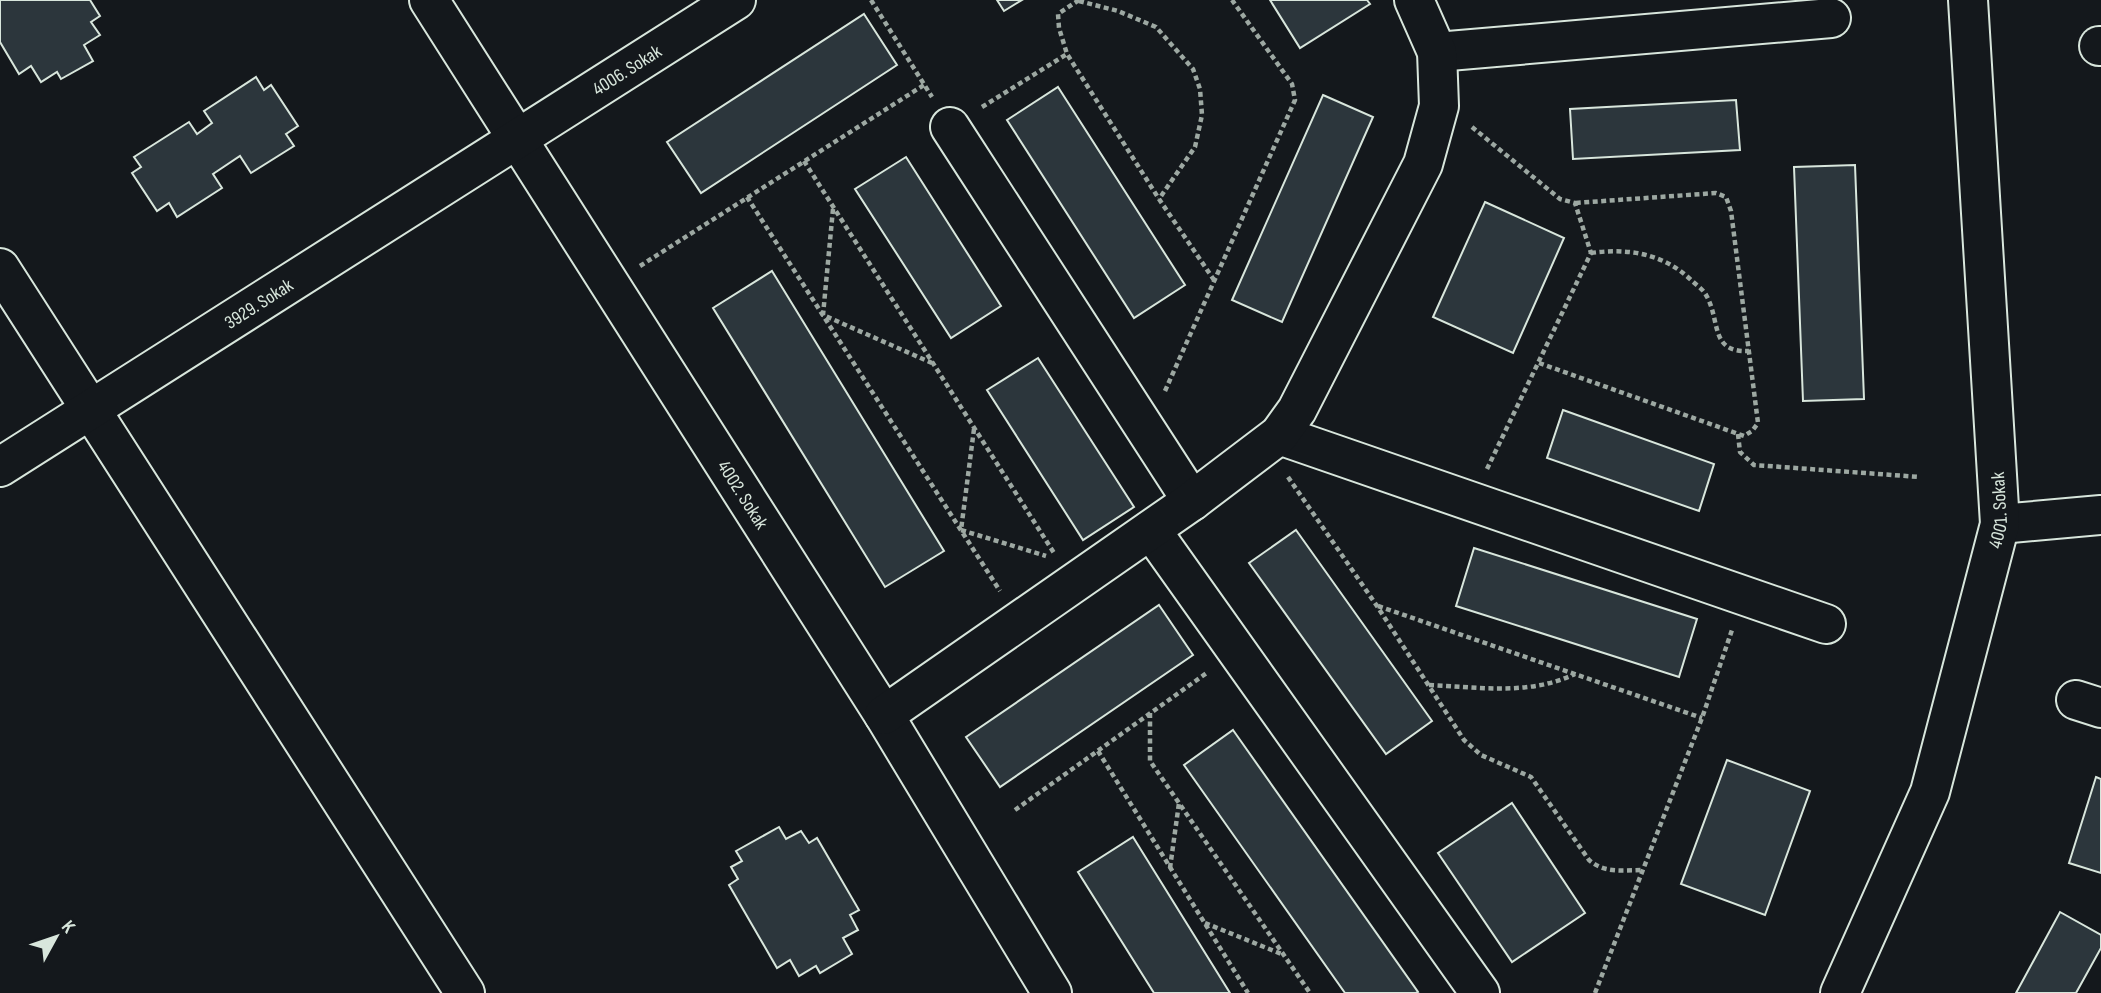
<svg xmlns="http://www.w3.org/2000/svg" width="2101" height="993" viewBox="0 0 2101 993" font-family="'Sofia Sans Condensed',sans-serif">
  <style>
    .building { fill: #2c363c; stroke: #d8e6dc; stroke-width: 2 }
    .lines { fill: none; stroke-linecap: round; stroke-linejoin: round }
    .minor-casing { stroke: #d8e6dc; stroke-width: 42 }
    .path { stroke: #9da8a2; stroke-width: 4.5; stroke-dasharray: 5 3.5; stroke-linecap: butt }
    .minor { stroke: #14181c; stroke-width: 38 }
    .labels { text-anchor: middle; stroke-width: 5; stroke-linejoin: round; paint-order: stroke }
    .street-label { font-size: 19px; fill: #d8e6dc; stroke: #14181c }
  </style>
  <rect width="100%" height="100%" fill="#14181c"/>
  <g class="building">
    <path d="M 0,0 L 90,0 L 100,16 L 91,22 L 100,35 L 84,45 L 93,61 L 61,79 L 57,72 L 41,82 L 31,66 L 19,74 L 0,42 Z"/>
    <path d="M 997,0 L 1022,0 L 1004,11 Z"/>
    <path d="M 1270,0 L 1367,0 L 1370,4 L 1300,48 Z"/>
    <path d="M 864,14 L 897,65 L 701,193 L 667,142 Z"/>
    <path d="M 256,77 L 264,90 L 271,85 L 298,126 L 286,134 L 294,146 L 251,173 L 240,156 L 213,174 L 222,188 L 177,217 L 169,203 L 157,211 L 132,173 L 141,167 L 134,157 L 189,122 L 197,134 L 212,123 L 204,111 Z"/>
    <path d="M 1058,87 L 1185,285 L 1134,318 L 1007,120 Z"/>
    <path d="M 1323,95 L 1373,117 L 1282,322 L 1232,300 Z"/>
    <path d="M 1736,100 L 1740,150 L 1573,159 L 1570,109 Z"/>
    <path d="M 906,157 L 1001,306 L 951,338 L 855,189 Z"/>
    <path d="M 1855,165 L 1864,399 L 1803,401 L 1794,167 Z"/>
    <path d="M 1485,202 L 1564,238 L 1513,353 L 1433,317 Z"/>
    <path d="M 772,271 L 944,551 L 885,587 L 713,308 Z"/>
    <path d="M 1038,358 L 1134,507 L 1083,540 L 987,390 Z"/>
    <path d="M 1563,410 L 1714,464 L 1699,511 L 1547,458 Z"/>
    <path d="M 1296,530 L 1432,721 L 1386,754 L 1249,563 Z"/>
    <path d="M 1474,548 L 1697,619 L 1679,677 L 1456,606 Z"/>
    <path d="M 1159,605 L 1193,655 L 1000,787 L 966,737 Z"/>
    <path d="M 1233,730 L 1418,992 L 1416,993 L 1345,993 L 1184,765 Z"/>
    <path d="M 1727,760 L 1810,791 L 1765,915 L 1681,884 Z"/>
    <path d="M 2096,777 L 2101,779 L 2101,873 L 2069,863 Z"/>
    <path d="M 1512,803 L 1585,913 L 1512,962 L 1438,853 Z"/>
    <path d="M 779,827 L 786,839 L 801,831 L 809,843 L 817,838 L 859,910 L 850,915 L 858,930 L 843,938 L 852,954 L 820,973 L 816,966 L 799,976 L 790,960 L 777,968 L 729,885 L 738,879 L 731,867 L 742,861 L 736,851 Z"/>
    <path d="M 1133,837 L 1230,993 L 1154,993 L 1078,872 Z"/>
    <path d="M 2060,912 L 2101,935 L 2101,948 L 2076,993 L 2016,993 Z"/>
  </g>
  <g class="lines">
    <g class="minor-casing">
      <g id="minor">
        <path id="s1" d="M 429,0 L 884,715 L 1052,993"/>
        <path d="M 2099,46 L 2101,46"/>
        <path d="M 1437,52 L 1831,18"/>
        <path d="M 950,127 L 1192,501"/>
        <path d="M 0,268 L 465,993"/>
        <path d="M 1279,435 L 1826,624"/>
        <path id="s2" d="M 0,467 L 736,0"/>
        <path d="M 2000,524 L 2101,515"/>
        <path d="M 1151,530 L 1480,993"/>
        <path d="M 2076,700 L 2101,708"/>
        <path d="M 884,715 L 1192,501 L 1279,435 L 1297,410 L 1423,164 L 1439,106 L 1437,52 L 1414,0"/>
        <path id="s3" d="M 1840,993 L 1930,792 L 2000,524 L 1968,0"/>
      </g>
    </g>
    <g class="path">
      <path d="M 871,0 L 932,97"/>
      <path d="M 1079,0 L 1058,14 L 1059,28 L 1067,54 L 1159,199 L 1214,280"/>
      <path d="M 1079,1 L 1118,11 L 1156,27 L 1193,69 L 1200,89 L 1202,115 L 1195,147 L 1159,199"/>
      <path d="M 982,107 L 1067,54"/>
      <path d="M 1472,127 L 1560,199 L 1575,203 L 1591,253 L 1487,469"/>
      <path d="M 804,161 L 1054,553"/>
      <path d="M 747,197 L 1000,591"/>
      <path d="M 833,209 L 823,315 L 932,363"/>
      <path d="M 1591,253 C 1627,248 1663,253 1691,280 C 1695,284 1703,289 1706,295 C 1721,320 1709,353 1749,351"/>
      <path d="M 640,266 L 924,85"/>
      <path d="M 1539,363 L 1744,436 L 1752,431 L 1758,423 L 1731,211 L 1726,197 L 1716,193 L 1575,203"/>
      <path d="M 1165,391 L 1295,100 L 1292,84 L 1232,0"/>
      <path d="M 974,429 L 961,530 L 1046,556"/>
      <path d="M 1738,434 L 1740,452 L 1754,465 L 1920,477"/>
      <path d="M 1288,477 L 1377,606 L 1464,740 L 1481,755 L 1531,777 L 1589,860 C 1605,874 1624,870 1643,870"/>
      <path d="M 1378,606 L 1702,718"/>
      <path d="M 1429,685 C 1479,687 1528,696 1575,674"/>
      <path d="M 1150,713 L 1150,761 L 1310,993"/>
      <path d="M 1098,751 L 1248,993"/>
      <path d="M 1015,810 L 1208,672"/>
      <path d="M 1170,868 L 1179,803"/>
      <path d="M 1205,923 L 1284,955"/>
      <path d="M 1595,993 L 1702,718 L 1732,630"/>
    </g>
    <use href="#minor" class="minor"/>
  </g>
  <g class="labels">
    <g class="street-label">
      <text dy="7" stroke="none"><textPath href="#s2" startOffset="742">4006. Sokak</textPath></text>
      <text dy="7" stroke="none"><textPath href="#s2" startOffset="306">3929. Sokak</textPath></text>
      <text dy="7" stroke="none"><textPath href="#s1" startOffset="586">4002. Sokak</textPath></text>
      <text dy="7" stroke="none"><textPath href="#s3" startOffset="511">4001. Sokak</textPath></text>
    </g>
  </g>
  <g transform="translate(56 937) rotate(50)" stroke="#14181c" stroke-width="5" paint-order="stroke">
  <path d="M0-5L12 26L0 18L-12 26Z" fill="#d8e6dc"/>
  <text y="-10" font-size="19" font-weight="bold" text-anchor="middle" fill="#d8e6dc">K</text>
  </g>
</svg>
